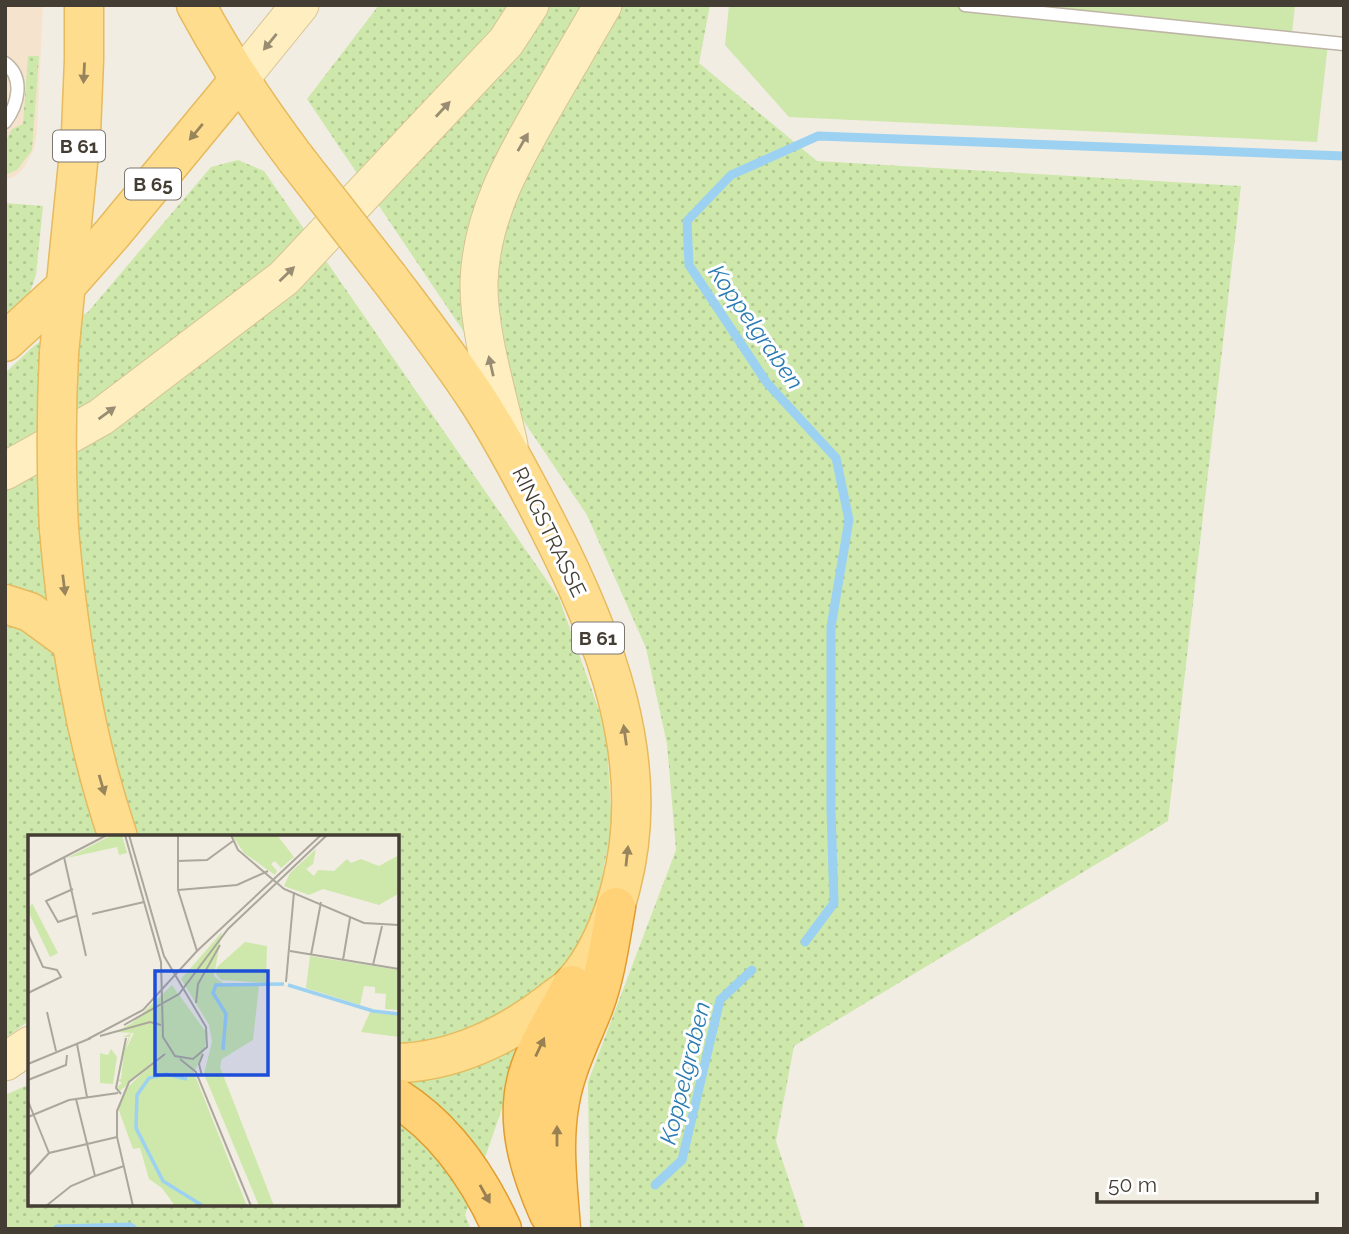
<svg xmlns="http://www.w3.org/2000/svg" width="1349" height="1234" viewBox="0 0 1349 1234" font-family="Raleway,sans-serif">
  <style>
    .commercial { fill: #f6e3cd }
    .grass { fill: url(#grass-dots) }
    .green { fill: #cde8aa }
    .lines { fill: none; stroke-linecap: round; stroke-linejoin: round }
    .stream { stroke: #9cd1f2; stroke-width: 9 }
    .service-casing { stroke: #beb5a6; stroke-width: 15 }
    .secondary-casing { stroke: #d7c393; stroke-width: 39 }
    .primary-casing { stroke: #e6ba5d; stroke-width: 41 }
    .trunk-casing { stroke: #e19c2e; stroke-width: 41 }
    .service { stroke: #fff; stroke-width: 12 }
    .secondary { stroke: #ffefc0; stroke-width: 37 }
    .primary { stroke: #ffdd8f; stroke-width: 38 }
    .trunk { stroke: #ffd278; stroke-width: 38 }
    .primary-bridge-casing { stroke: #e6ba5d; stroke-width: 41; stroke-linecap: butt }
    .primary-bridge { stroke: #ffdd8f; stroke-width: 38 }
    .oneway { fill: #988d72 }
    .oneway2 { fill: #98855c }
    .oneway3 { fill: #988052 }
    .labels { text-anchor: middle; stroke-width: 6; stroke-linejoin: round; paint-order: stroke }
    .shield { fill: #fff; stroke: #7c7770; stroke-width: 2 }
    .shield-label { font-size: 19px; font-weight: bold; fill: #443d33 }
    .street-label { font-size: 21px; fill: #443d33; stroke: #fff }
    .water-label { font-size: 23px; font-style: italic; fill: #2a7bb2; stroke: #fff }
    .inset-river { fill: none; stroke: #9cd1f2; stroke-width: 3.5 }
    .inset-road { fill: none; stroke: #aca79d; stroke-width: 2 }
    .view { fill: #1d4ed8; fill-opacity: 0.15; stroke: #1d4ed8; stroke-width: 3.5 }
    .inset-edge { fill: none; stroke: #443d33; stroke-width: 3.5 }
  </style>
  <defs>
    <pattern id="grass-dots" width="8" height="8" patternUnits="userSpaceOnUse" patternTransform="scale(1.75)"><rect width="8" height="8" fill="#cde8aa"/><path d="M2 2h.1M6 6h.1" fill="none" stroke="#b1c893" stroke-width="1.8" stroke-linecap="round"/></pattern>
  </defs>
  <rect width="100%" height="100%" fill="#f2ede3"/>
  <path class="commercial" d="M 5,5 L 43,5 L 37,132 L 34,149 L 24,168 L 14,177 L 5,180 Z"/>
  <g class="grass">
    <path d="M 379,5 L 710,5 L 699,63 L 817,161 L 1241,186 L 1168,821 L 794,1046 L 776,1141 L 805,1229 L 590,1229 L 588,1082 L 676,850 L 667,744 L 646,648 L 587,515 L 307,99 Z"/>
    <path d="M 28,56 L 39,56 L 32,150 L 17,170 L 5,175 L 5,143 L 12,129 L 23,124 Z"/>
    <path d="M 238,160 L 264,171 L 559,598 L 606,730 L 612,825 L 593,924 L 527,1037 L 465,1215 L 471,1229 L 5,1229 L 5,1095 L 30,1084 L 30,1204 L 397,1204 L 397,837 L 30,837 L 30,1020 L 5,1038 L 5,373 L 35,345 L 88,312 L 211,167 Z"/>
    <path d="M 5,203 L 43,206 L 36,275 L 29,295 L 5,325 Z"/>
  </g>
  <path class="green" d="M 729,5 L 1295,5 L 1291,42 L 1328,44 L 1317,142 L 789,117 L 725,45 Z"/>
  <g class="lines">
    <g class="stream">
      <path d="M 805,942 L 834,903 L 831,810 L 831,627 L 849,520 L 836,458 L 767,383 L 689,265 L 687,221 L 731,175 L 818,136 L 1344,156"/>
      <path d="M 655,1185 L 682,1160 L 720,1000 L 752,970"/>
      <path d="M 57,1229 L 130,1227 L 133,1229"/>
    </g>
    <g class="service-casing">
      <g id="service">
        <path d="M 965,5 L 1344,44"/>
        <path d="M 5,63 C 25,78 18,105 5,122"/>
      </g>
    </g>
    <g class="secondary-casing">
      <g id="secondary">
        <path d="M 240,79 L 300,5"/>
        <path d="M 509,445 C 498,395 478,332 479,282 C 481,214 516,155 549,98 C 567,67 585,36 603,5"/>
        <path d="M 5,471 L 101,417 L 284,278 L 506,42 L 530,5"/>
        <path d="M 5,1062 L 30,1045"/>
      </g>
    </g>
    <g class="primary-casing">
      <g id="primary">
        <path d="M 196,5 C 225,59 259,110 296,159"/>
        <path d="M 389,278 C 420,319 451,359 479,402 C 504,441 525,481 546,522 C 603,632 654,760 621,886 C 613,919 596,960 572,985 C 567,991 558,996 552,1001 C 509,1035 453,1062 397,1063"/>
        <path d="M 5,342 L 65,287 L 112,234 L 240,79"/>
        <path d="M 59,353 L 81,133 L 84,60 L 84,5"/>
        <path d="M 59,529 C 68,633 84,737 118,837"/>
        <path d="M 5,604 L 30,612 L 71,642"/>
      </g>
    </g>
    <g class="trunk-casing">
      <g id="trunk">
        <path d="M 397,1098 C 446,1129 478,1176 502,1229"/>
        <path d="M 549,1214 C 530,1171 515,1125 527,1078 C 536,1045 557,1015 572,985"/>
        <path d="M 561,1229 C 558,1187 552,1142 560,1101 C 566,1067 582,1037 594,1006 C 606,974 610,940 616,907"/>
      </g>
    </g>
    <use href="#service" class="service"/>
    <use href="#secondary" class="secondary"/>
    <use href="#primary" class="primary"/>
    <use href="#trunk" class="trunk"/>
    <g class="primary-bridge-casing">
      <g id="primary-bridge">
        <path d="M 296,159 L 389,278"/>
        <path d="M 59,529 C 56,470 56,412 59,353"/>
      </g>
    </g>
    <use href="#primary-bridge" class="primary-bridge"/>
  </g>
  <defs><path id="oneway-solid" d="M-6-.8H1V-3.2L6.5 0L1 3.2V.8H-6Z" transform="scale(1.75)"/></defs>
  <g class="oneway">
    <use href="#oneway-solid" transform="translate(270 42) rotate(129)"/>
    <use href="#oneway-solid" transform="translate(443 109) rotate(-47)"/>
    <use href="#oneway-solid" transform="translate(523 142) rotate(-60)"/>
    <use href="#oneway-solid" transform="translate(287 274) rotate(-44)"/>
    <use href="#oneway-solid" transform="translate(491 366) rotate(-103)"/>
    <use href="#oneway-solid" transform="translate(107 413) rotate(-36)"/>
  </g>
  <g class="oneway2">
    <use href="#oneway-solid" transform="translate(84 73) rotate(93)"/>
    <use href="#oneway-solid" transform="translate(196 132) rotate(130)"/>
    <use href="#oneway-solid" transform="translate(64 585) rotate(83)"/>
    <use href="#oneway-solid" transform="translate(625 735) rotate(-98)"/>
    <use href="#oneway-solid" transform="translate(102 785) rotate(74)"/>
    <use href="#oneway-solid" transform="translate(627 856) rotate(-84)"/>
  </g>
  <g class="oneway3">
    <use href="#oneway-solid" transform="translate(540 1047) rotate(-65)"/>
    <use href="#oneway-solid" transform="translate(557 1136) rotate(-90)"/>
    <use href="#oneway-solid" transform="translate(485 1194) rotate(61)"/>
  </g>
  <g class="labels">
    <g class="shield">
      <rect x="53" y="130.5" width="52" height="31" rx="5"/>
      <rect x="125" y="168.5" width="56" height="31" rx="5"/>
      <rect x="572" y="622.5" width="52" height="31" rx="5"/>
    </g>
    <g class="shield-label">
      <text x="79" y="153">B 61</text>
      <text x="153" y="191">B 65</text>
      <text x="598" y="645">B 61</text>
    </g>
    <g class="street-label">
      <text transform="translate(549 532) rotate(64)" y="7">RINGSTRASSE</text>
    </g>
    <g class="water-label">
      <text transform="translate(756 327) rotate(55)" y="8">Koppelgraben</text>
      <text transform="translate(685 1073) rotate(-76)" y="8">Koppelgraben</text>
    </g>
  </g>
  <g transform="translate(28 835)">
    <rect width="371" height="371" fill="#f2ede3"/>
    <path d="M 84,0 L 94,0 L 99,18 L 91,20 L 89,12 L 39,23 ZM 194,97 L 186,141 L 196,149 L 231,151 L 225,205 L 194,224 L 192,232 L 246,371 L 231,371 L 176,239 L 184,207 L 181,190 L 153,144 ZM 144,150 L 178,197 L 177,213 L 166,238 L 219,371 L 147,371 L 134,353 L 121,344 L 112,313 L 105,314 L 90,273 L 99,253 L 136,217 L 92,256 L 89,252 L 94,248 L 89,245 L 93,244 L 96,215 L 101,202 L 95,202 L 103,198 L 98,214 L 106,198 L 88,197 L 104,188 ZM 342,177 L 371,180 L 371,202 L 333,197 Z" fill="#cde8aa"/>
    <path d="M 288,14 L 285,29 L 278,34 L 286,41 L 290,35 L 306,36 L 319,24 L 323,28 L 333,24 L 351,31 L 371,20 L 370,59 L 351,70 L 295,54 L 281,60 L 256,51 L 262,38 Z" fill="#cde8aa"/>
    <path d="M 204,0 L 249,0 L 266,22 L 253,33 L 247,26 L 243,29 L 249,36 L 247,40 L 216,18 ZM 4,68 L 30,118 L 22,122 L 0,76 ZM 217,107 L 239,111 L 238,148 L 193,145 L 188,139 L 189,132 ZM 282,121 L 371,135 L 371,175 L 357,174 L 358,159 L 347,158 L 347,152 L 336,151 L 332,170 L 278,153 ZM 83,214 L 89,222 L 85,249 L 72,248 L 72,218 L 80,220 Z" fill="#cde8aa"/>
    <path class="inset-river" d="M 260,150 L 345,176 L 371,179M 195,215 L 198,179 L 185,158 L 188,150 L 256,149M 159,244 L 138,239 L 121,243 L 109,260 L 108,293 L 135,346 L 175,371"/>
    <path class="inset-road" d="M 97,0 L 133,127 L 135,202 L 147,221 L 165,224 L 179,212 L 178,192 L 136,121 L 101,0M 150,0 L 150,55 L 169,116M 203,0 L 210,15 L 256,54 L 336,88 L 371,90M 36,22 L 58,121M 149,26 L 179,25 L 205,6M 0,41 L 79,0M 45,54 L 18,66 L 30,87 L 48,81M 150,55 L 209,50 L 240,36M 64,79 L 116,67M 0,99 L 15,132 L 29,135 L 33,142 L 0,158M 262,116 L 371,134M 283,120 L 293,67M 315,125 L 322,83M 345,130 L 354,91M 258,147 L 266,57M 168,168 L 170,149 L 192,110M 19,177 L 28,216M 96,190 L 151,159 L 200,94 L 299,0M 72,201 L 122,187 L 133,190M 60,204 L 115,175 L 169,116 L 293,0M 49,209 L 59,262M 152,224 L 168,237 L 223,371M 0,229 L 63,203M 174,241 L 171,229 L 175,219M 0,245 L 38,230 L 39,220M 93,259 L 88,253 L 98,203M 0,266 L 21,318M 0,282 L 41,265 L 90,258M 0,341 L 21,318 L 89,302M 67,341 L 96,331M 18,371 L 43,351 L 67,341 L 48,264M 105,371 L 89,302 L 89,276 L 101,247 L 137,219"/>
    <path class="view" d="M 127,136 L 240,136 L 240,240 L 127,240 Z"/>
    <rect width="371" height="371" class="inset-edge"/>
  </g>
  <rect width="1349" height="1234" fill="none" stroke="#443d33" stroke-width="14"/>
  <path d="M1097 1192v10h220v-10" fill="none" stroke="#443d33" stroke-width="3.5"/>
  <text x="1108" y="1192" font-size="21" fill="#443d33" stroke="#ffffff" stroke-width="5" paint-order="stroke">50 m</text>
</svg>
